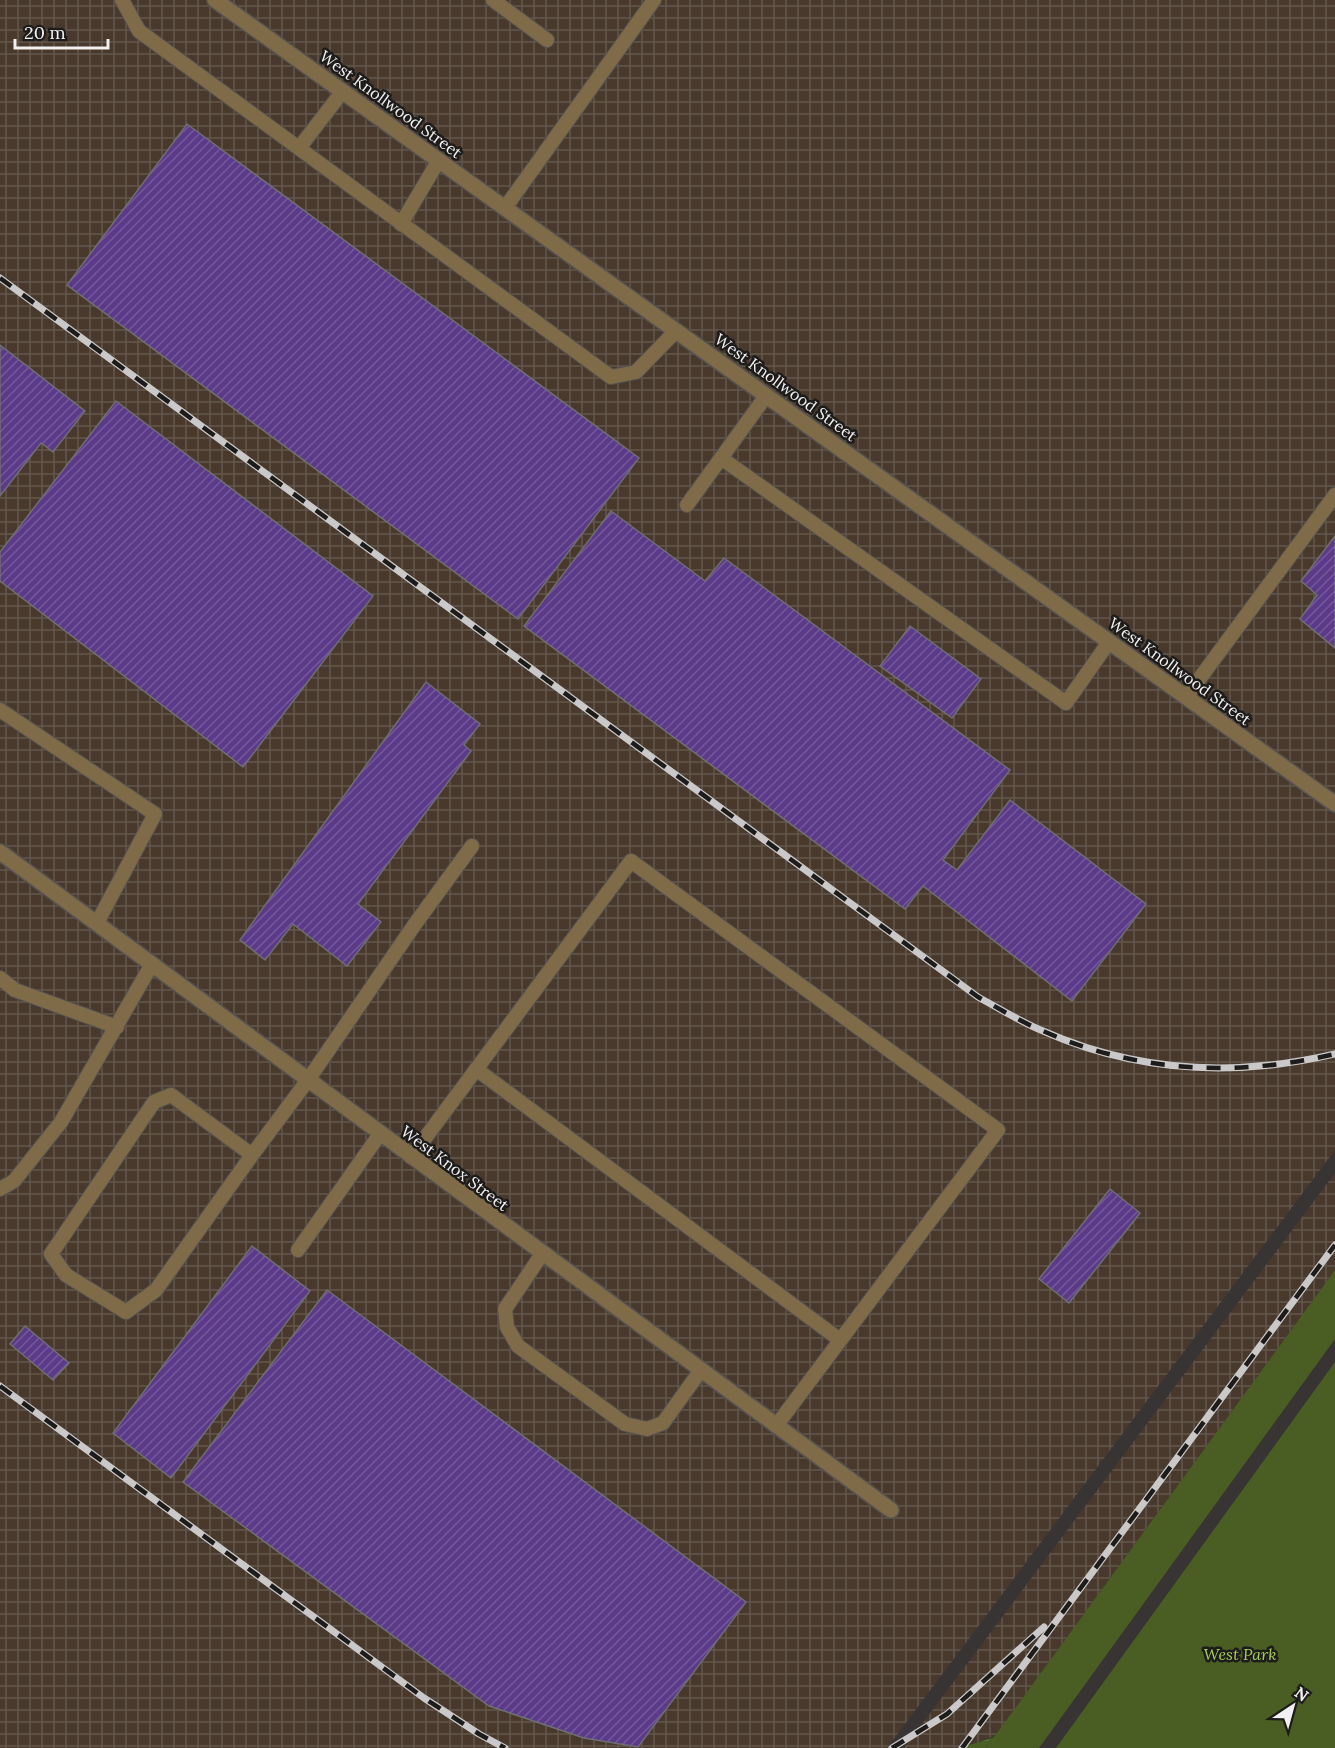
<svg xmlns="http://www.w3.org/2000/svg" width="1335" height="1748" viewBox="0 0 1335 1748" font-family="Lora,serif">
  <style>
    .industrial { fill: url(#industrial-grid) }
    .green { fill: #4a5e24 }
    .wetland { fill: url(#wetland-marsh) }
    .building { fill: url(#building-hatch); stroke: #6f6e71; stroke-width: 1.5 }
    .lines { fill: none; stroke-linecap: round; stroke-linejoin: round }
    .service-casing { stroke: #555251; stroke-width: 16 }
    .minor-casing { stroke: #555251; stroke-width: 18 }
    .service { stroke: #7f6b47; stroke-width: 14 }
    .minor { stroke: #7f6b47; stroke-width: 15 }
    .rail-casing { stroke: #cac8c8; stroke-width: 7 }
    .rail { stroke: #1d1c1b; stroke-width: 4.5; stroke-dasharray: 14; stroke-linecap: butt }
    .labels { text-anchor: middle; stroke-width: 5; stroke-linejoin: round; paint-order: stroke }
    .street-label { font-size: 16px; fill: #f2f0f0; stroke: #1d1c1b }
    .park-label { font-size: 16px; font-style: italic; fill: #a7d156; stroke: #1d1c1b }
  </style>
  <defs>
    <pattern id="industrial-grid" width="8" height="8" patternUnits="userSpaceOnUse" patternTransform="scale(1.5)"><rect width="8" height="8" fill="#48392c"/><path d="M0 4h8M4 0v8" fill="none" stroke="#63564b"/></pattern>
    <pattern id="wetland-marsh" width="20" height="14" patternUnits="userSpaceOnUse" patternTransform="scale(1.5)"><rect width="20" height="14" fill="#4a5e24"/><path d="M1 5h8M5 5V1M11 12h8M15 12V8" fill="none" stroke="#657544"/></pattern>
    <pattern id="building-hatch" width="6" height="6" patternUnits="userSpaceOnUse" patternTransform="scale(1.5)"><rect width="6" height="6" fill="#5b3b89"/><path d="M-1 1l2-2M0 6l6-6M5 7l2-2" fill="none" stroke="#73589a"/></pattern>
  </defs>
  <rect width="100%" height="100%" fill="#373433"/>
  <g class="industrial">
    <path d="M 0,0 L 1335,0 L 1335,1150 L 887,1748 L 0,1748 Z"/>
    <path d="M 1335,1173 L 1335,1270 L 995,1736 L 959,1748 L 904,1748 Z"/>
  </g>
  <g class="green">
    <path d="M 1335,1270 L 1335,1339 L 1039,1748 L 986,1748 Z"/>
    <path d="M 1335,1362 L 1335,1748 L 1056,1748 Z"/>
  </g>
  <path class="wetland" d="M 995,1737 L 986,1748 L 959,1748 Z"/>
  <g class="building">
    <path d="M 187,124 L 639,458 L 518,619 L 67,285 Z"/>
    <path d="M 0,345 L 85,411 L 53,452 L 41,443 L 0,496 Z"/>
    <path d="M 116,401 L 373,596 L 243,767 L 0,581 L 0,552 Z"/>
    <path d="M 611,511 L 705,581 L 724,558 L 1010,770 L 943,860 L 957,870 L 1010,800 L 1146,904 L 1072,1001 L 923,886 L 905,909 L 524,626 Z"/>
    <path d="M 1335,536 L 1335,648 L 1300,619 L 1317,595 L 1301,581 Z"/>
    <path d="M 910,626 L 981,679 L 952,718 L 880,666 Z"/>
    <path d="M 426,682 L 480,724 L 464,745 L 471,751 L 358,904 L 381,922 L 347,966 L 293,924 L 265,960 L 240,940 Z"/>
    <path d="M 1110,1189 L 1140,1213 L 1069,1303 L 1039,1279 Z"/>
    <path d="M 252,1246 L 310,1291 L 171,1478 L 113,1433 Z"/>
    <path d="M 327,1290 L 746,1602 L 638,1747 L 584,1738 L 489,1706 L 183,1482 Z"/>
    <path d="M 25,1326 L 69,1363 L 53,1380 L 10,1344 Z"/>
  </g>
  <g class="lines">
    <g class="service-casing">
      <g id="service">
        <path d="M 122,0 L 139,31 L 611,377 L 636,372 L 676,331"/>
        <path d="M 493,0 L 547,40"/>
        <path d="M 299,148 L 343,91"/>
        <path d="M 505,208 L 654,0"/>
        <path d="M 401,224 L 439,160"/>
        <path d="M 721,458 L 1066,703 L 1109,642"/>
        <path d="M 687,505 L 766,396"/>
        <path d="M 1186,697 L 1335,495"/>
        <path d="M 0,710 L 155,814 L 97,923"/>
        <path d="M 0,978 L 15,990 L 117,1027"/>
        <path d="M 476,1069 L 840,1340"/>
        <path d="M 252,1155 L 156,1290 L 126,1312 L 66,1275 L 51,1254 L 154,1102 L 171,1095 L 252,1155 L 308,1080 L 415,924 L 472,846"/>
        <path d="M 411,1157 L 631,861 L 998,1130 L 776,1426"/>
        <path d="M 0,1189 L 14,1181 L 61,1122 L 152,964"/>
        <path d="M 298,1250 L 380,1134"/>
        <path d="M 542,1254 L 505,1309 L 507,1327 L 518,1346 L 625,1424 L 647,1429 L 663,1423 L 701,1370"/>
      </g>
    </g>
    <g class="minor-casing">
      <g id="minor">
        <path d="M 215,0 L 1335,804"/>
        <path d="M 0,852 L 891,1510"/>
      </g>
    </g>
    <use href="#service" class="service"/>
    <use href="#minor" class="minor"/>
    <g class="rail-casing">
      <g id="rail">
        <path d="M 0,278 L 978,997 C 1000,1009 1021,1022 1043,1031 C 1138,1073 1236,1077 1335,1054"/>
        <path d="M 0,1386 L 424,1698 L 479,1734 L 505,1748"/>
        <path d="M 892,1748 L 947,1714 L 1044,1627"/>
        <path d="M 962,1748 L 1335,1245"/>
      </g>
    </g>
    <use href="#rail" class="rail"/>
  </g>
  <g class="labels">
    <g class="street-label">
      <text transform="translate(391 104) rotate(36)" y="6">West Knollwood Street</text>
      <text transform="translate(786 387) rotate(36)" y="6">West Knollwood Street</text>
      <text transform="translate(1180 671) rotate(36)" y="6">West Knollwood Street</text>
      <text transform="translate(455 1168) rotate(37)" y="6">West Knox Street</text>
    </g>
    <g class="park-label">
      <text x="1240" y="1660">West Park</text>
    </g>
  </g>
  <g transform="translate(1293 1706) rotate(36)" stroke="#1d1c1b" stroke-width="4.5" paint-order="stroke">
  <path d="M0-4.5L10 22L0 15L-10 22Z" fill="#f2f0f0"/>
  <text y="-9" font-size="16" font-weight="bold" text-anchor="middle" fill="#f2f0f0">N</text>
  </g>
  <path d="M15 39v9h93v-9" fill="none" stroke="#f2f0f0" stroke-width="3"/>
  <text x="24" y="39" font-size="18" fill="#f2f0f0" stroke="#1d1c1b" stroke-width="4.5" paint-order="stroke">20 m</text>
</svg>
